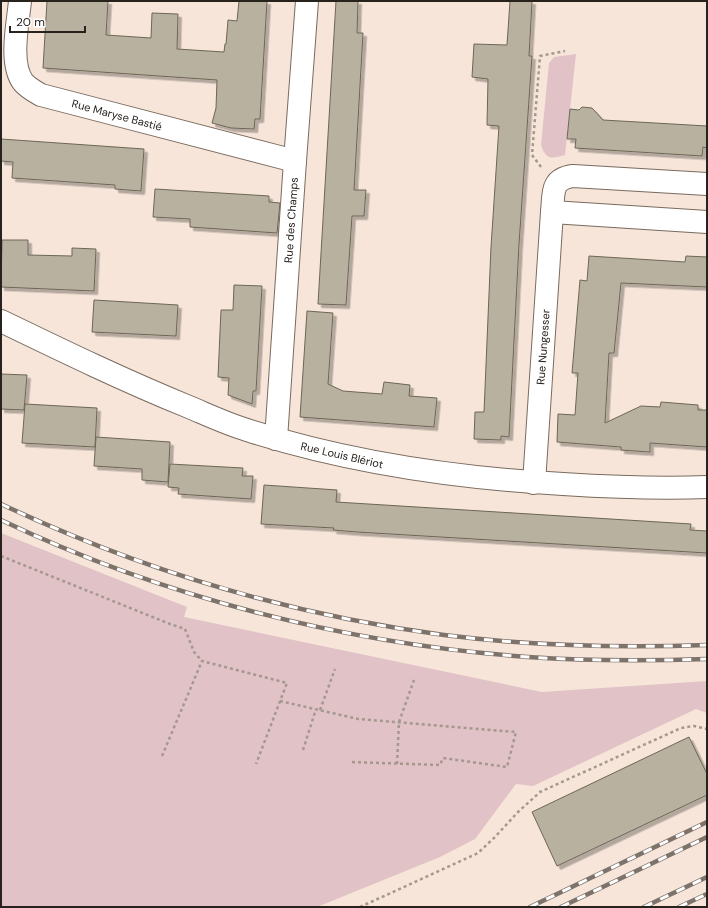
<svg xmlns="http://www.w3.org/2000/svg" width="708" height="908" viewBox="0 0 708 908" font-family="'DM Sans',sans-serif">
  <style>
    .green { fill: #e1c2c7 }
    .building { fill: #b8b19f; stroke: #6d6656; filter: url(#shadow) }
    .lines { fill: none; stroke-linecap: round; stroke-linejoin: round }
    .minor-casing { stroke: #7a6b5f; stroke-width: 24 }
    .path { stroke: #a5988e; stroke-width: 2.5; stroke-dasharray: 3 3; stroke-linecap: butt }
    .minor { stroke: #fff; stroke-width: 22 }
    .rail-casing { stroke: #7e736b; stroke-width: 4.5 }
    .rail { stroke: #fff; stroke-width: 3; stroke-dasharray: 9; stroke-linecap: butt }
    .labels { text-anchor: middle; stroke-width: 3; stroke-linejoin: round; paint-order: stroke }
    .street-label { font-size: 11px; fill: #28221d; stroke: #fff }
  </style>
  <defs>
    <filter id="shadow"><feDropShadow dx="3.5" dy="3.5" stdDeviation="0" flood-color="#0004"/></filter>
  </defs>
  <rect width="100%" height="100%" fill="#f6e5d8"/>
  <g class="green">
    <path d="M 576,54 L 565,155 C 551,159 546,160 541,145 L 549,63 L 554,57 Z"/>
    <path d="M 1,533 L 187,607 L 184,617 L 542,692 L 707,681 L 707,713 L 696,709 L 533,786 L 516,784 L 475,839 L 440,857 L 317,907 L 1,907 Z"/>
  </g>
  <g class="building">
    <path d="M 47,1 L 108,1 L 106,35 L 151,38 L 152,13 L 178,14 L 177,49 L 224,52 L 225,44 L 226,44 L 228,20 L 237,21 L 239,1 L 267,1 L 260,119 L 255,119 L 254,129 L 231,128 L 212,123 L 216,108 L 217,80 L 43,68 Z"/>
    <path d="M 336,1 L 358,1 L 357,33 L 363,33 L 354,190 L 366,190 L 364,216 L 352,216 L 346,305 L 318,304 Z"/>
    <path d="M 510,1 L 532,1 L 529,56 L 532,56 L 519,244 L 509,437 L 501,436 L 501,440 L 474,439 L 475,412 L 484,412 L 491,247 L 499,126 L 487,125 L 488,79 L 472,77 L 474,44 L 507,45 Z"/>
    <path d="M 582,107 L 592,108 L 603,120 L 707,126 L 707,148 L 703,147 L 702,156 L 575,148 L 576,139 L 567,139 L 570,109 L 579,110 Z"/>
    <path d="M 1,139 L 144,149 L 141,191 L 115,189 L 115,185 L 12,178 L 13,162 L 1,161 Z"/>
    <path d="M 155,189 L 269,196 L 269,202 L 280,203 L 277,233 L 190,227 L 190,219 L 153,217 Z"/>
    <path d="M 2,240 L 28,240 L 28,255 L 72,256 L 72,248 L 96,249 L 94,291 L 1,287 Z"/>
    <path d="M 589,256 L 685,262 L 686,256 L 707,257 L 707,287 L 621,283 L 614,353 L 609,353 L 605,423 L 641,406 L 660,407 L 661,402 L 698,405 L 698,410 L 707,410 L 707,447 L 650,443 L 650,452 L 621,450 L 621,447 L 557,442 L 558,414 L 575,415 L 578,373 L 572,373 L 580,280 L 587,281 Z"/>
    <path d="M 234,285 L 262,286 L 256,391 L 253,391 L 252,404 L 228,395 L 229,378 L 218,377 L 221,310 L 233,310 Z"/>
    <path d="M 94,300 L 178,305 L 176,336 L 92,332 Z"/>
    <path d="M 307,311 L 333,313 L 328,384 L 343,391 L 382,394 L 384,382 L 410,385 L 409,396 L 437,398 L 434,427 L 300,417 Z"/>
    <path d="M 1,374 L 27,375 L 24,410 L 1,409 Z"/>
    <path d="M 25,404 L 97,408 L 95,447 L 22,443 Z"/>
    <path d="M 96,437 L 170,442 L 168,482 L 142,480 L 142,469 L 94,466 Z"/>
    <path d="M 170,464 L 243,468 L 242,476 L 253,476 L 251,499 L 178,494 L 179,488 L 168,487 Z"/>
    <path d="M 264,485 L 337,490 L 336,502 L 691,524 L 690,530 L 707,531 L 707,553 L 357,532 L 333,530 L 334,528 L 261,524 Z"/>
    <path d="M 689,737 L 707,774 L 707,795 L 557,866 L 532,812 Z"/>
  </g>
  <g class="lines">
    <g class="minor-casing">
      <g id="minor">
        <path d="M 20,1 C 18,23 9,63 23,82 C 28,88 34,91 41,95 L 295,161"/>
        <path d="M 552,212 L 707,222"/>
        <path d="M 1,321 C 63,351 125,381 189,407 C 208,415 227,424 247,430 C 350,463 456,478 563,484 C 611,487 659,489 707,487"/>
        <path d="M 276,439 L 295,161 L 307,1"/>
        <path d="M 534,483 L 552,212 C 554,194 550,179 573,176 L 707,184"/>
      </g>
    </g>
    <g class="path">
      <path d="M 541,167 L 532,155 L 540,56 L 565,51"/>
      <path d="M 1,556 L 170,624 L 185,629 L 194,652 L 202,661"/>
      <path d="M 280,701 L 358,719 L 516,732 L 507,767 L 443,758 L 440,765 L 350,762"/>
      <path d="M 320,710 L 335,669"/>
      <path d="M 303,750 L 316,709"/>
      <path d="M 162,756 L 202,661 L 287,683 L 256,764"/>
      <path d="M 397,764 L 399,722 L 414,680"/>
      <path d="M 360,907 L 478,853 L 495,837 L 518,812 L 540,792 L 681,728 L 694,726 L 707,729"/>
    </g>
    <use href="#minor" class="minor"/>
    <g class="rail-casing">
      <g id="rail">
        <path d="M 1,504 C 141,570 291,615 444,635 C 531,646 619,648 707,645"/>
        <path d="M 1,520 C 165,598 347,644 528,657 C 588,661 647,661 707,659"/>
        <path d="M 530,907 L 707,822"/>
        <path d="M 561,907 L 707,837"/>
        <path d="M 644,907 L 707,877"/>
        <path d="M 679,907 L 707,894"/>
      </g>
    </g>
    <use href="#rail" class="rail"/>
  </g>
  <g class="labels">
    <g class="street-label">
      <text transform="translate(117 115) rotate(15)" y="4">Rue Maryse Bastié</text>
      <text transform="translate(291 220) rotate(-86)" y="4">Rue des Champs</text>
      <text transform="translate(543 347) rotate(-86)" y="4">Rue Nungesser</text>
      <text transform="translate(342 455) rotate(13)" y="4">Rue Louis Blériot</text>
    </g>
  </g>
  <rect width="708" height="908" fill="none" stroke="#28221d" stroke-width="4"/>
  <path d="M10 26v6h75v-6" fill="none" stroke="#28221d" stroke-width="2"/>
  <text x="16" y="26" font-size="12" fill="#28221d" stroke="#ffffff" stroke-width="3" paint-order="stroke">20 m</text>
</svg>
